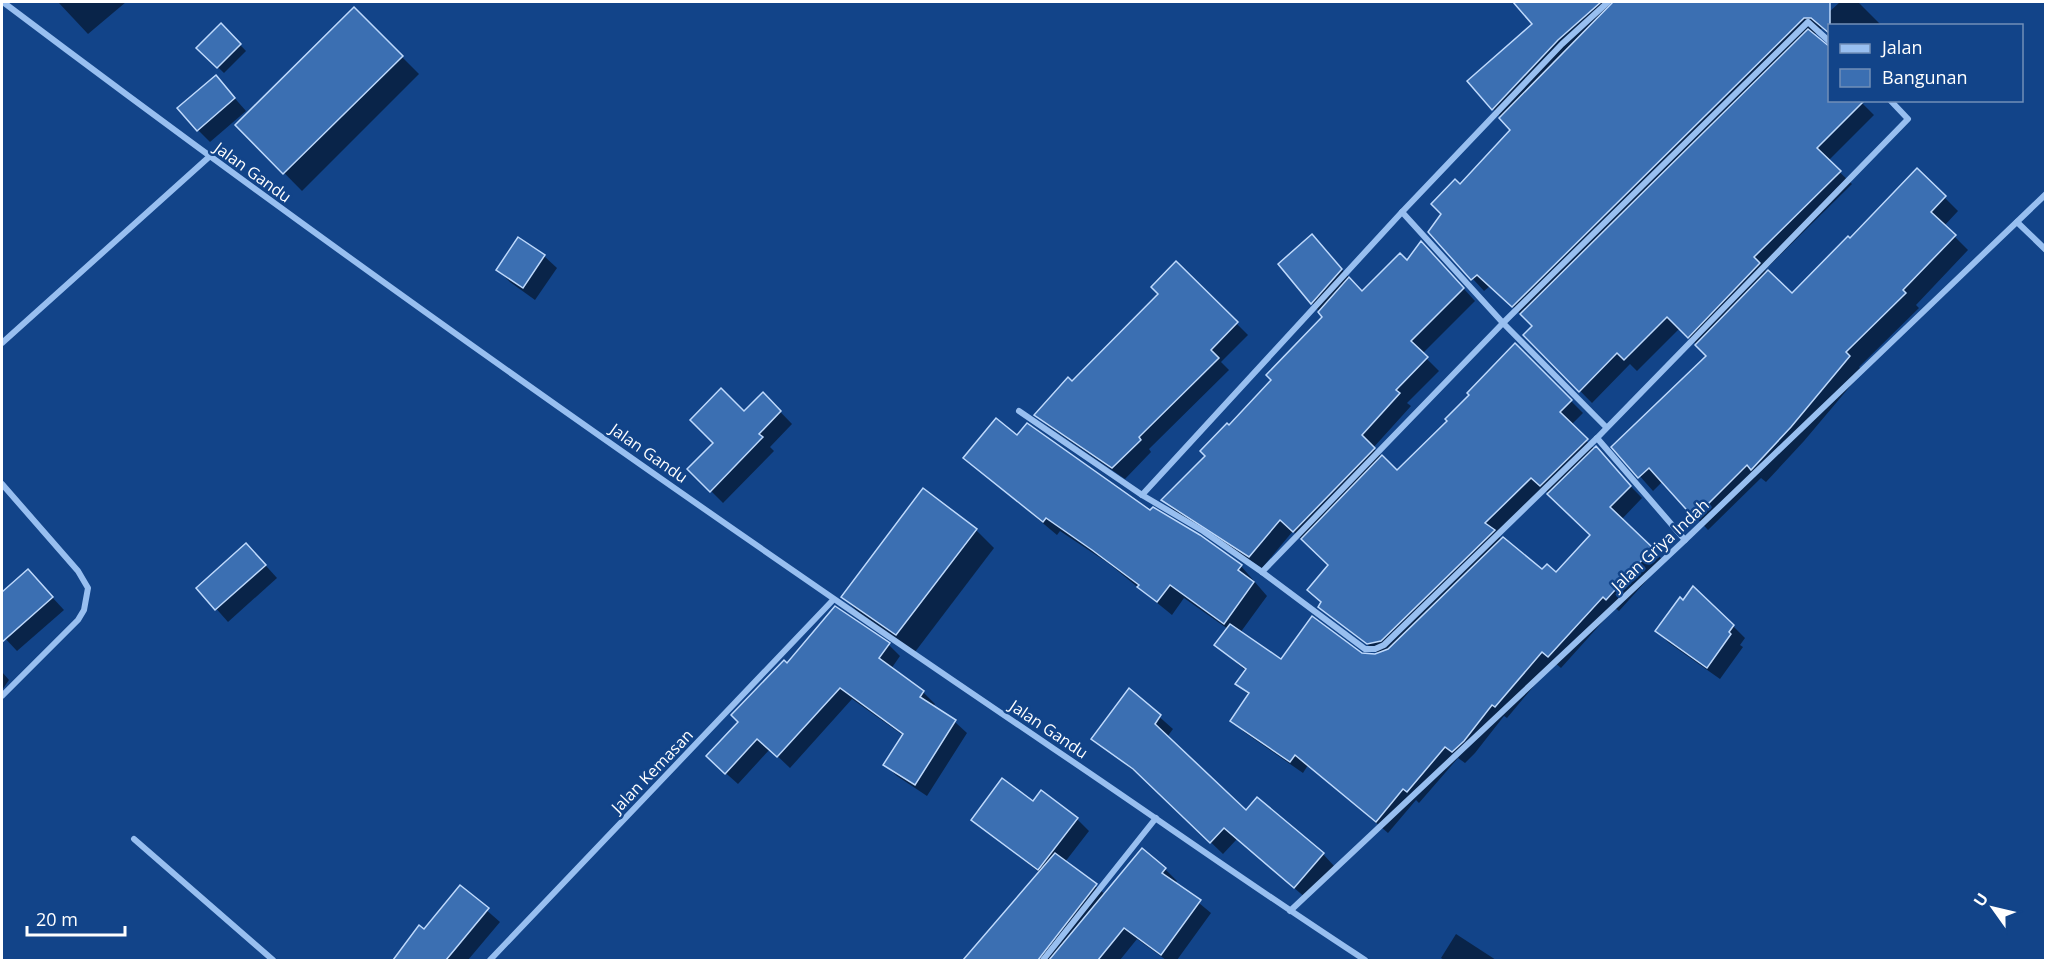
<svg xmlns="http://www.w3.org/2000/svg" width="2047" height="962" viewBox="0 0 2047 962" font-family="'Open Sans',sans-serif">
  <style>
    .shadow { fill: #0007; fill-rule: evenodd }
    .building { fill: #3b6fb2; stroke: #bed9fc; stroke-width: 1.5 }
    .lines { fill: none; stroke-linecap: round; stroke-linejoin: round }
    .minor { stroke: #98bff0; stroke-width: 6 }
    .labels { text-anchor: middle; stroke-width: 5; stroke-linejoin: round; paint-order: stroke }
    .street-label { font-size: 16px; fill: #fff; stroke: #124489 }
  </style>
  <rect width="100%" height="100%" fill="#124489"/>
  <g class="shadow">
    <path d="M 58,2 L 126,2 L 88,34 Z"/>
    <path d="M 1515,2 L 1671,2 L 1699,31 L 1726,2 L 1815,2 L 1828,13 L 1840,2 L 1858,2 L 1882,26 L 1830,26 L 1830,35 L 1822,28 L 1813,36 L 1830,100 L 1859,100 L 1874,115 L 1828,161 L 1852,184 L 1765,270 L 1792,295 L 1850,240 L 1917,170 L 1958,211 L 1944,226 L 1968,250 L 1916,305 L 1919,308 L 1859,367 L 1863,371 L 1804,441 L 1766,482 L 1761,478 L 1708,530 L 1663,481 L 1653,491 L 1614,447 L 1708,356 L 1680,328 L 1637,371 L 1630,364 L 1592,403 L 1525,335 L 1534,326 L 1490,286 L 1484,291 L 1430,232 L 1460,186 L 1512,130 L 1469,81 L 1535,24 Z"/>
    <path d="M 354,9 L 419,74 L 302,191 L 237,125 Z"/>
    <path d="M 221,25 L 246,51 L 224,73 L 198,48 Z"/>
    <path d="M 216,77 L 246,111 L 210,142 L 198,130 Z"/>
    <path d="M 1312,236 L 1363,293 L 1407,263 L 1433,255 L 1475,301 L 1422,354 L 1439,371 L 1407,403 L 1411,406 L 1373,448 L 1397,472 L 1449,421 L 1515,345 L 1583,413 L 1571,425 L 1642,498 L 1621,520 L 1664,561 L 1619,611 L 1615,608 L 1561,668 L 1554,662 L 1507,718 L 1504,716 L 1475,753 L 1465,763 L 1458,758 L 1419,803 L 1416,800 L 1388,833 L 1308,765 L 1303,773 L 1244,732 L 1232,720 L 1249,695 L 1237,684 L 1246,671 L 1216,645 L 1228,629 L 1184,598 L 1172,615 L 1108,563 L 1060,531 L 1057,535 L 965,458 L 1017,437 L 1241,566 L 1267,596 L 1240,633 L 1282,661 L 1379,654 L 1320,607 L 1330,566 L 1293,531 L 1262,568 L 1175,512 L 1163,500 L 1207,456 L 1324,317 L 1312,303 ZM 1544,489 L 1592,536 L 1556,574 L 1542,571 L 1497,535 Z"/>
    <path d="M 519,239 L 544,256 L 557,268 L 535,300 L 510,282 L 498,270 Z"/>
    <path d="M 1176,263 L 1248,335 L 1221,362 L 1229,370 L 1149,449 L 1151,452 L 1125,479 L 1048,426 L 1036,415 L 1072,383 L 1160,294 Z"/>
    <path d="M 763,394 L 792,424 L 770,447 L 774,451 L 723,503 L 689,469 Z"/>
    <path d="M 976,530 L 994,548 L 915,652 L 861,615 L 843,597 Z"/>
    <path d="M 258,557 L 277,578 L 228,622 L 198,588 Z"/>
    <path d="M 28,571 L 64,610 L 17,651 L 2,635 L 2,594 Z"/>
    <path d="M 1733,626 L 1745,638 L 1740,645 L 1743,647 L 1720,679 L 1669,643 L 1657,631 Z"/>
    <path d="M 889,645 L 900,656 L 891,669 L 923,692 L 935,704 L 933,707 L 955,722 L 967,733 L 927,796 L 897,776 L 885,765 L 904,736 L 852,699 L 790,768 L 770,749 L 738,784 L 720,768 L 740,722 L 788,665 Z"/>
    <path d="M 2,672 L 9,680 L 2,690 Z"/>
    <path d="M 1129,690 L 1173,729 L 1167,737 L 1246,812 L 1323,854 L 1335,867 L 1307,899 L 1237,839 L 1223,854 L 1147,781 L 1093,739 Z"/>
    <path d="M 1033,804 L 1077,819 L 1089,831 L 1065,862 L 1105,894 L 1165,869 L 1177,881 L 1175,883 L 1211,913 L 1177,960 L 1166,960 L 1137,939 L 1120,960 L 967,960 L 1040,873 L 973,820 Z"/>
    <path d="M 460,887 L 500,922 L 468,960 L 394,960 L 419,927 L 424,931 Z"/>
    <path d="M 1456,934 L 1496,960 L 1444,960 L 1441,958 Z"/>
  </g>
  <g class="building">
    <path d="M 1513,2 L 1601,2 L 1558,40 L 1492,110 L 1467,81 L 1532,24 Z"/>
    <path d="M 1613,2 L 1830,2 L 1830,34 L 1811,18 L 1804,18 L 1512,307 L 1477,275 L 1471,280 L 1428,232 L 1441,214 L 1431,204 L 1455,179 L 1460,184 L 1510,130 L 1499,118 Z"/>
    <path d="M 354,7 L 403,56 L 283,174 L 235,125 Z"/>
    <path d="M 221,23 L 241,44 L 217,68 L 196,48 Z"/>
    <path d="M 1808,29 L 1830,47 L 1830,100 L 1865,100 L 1817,148 L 1841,171 L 1754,257 L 1760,263 L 1688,338 L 1667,317 L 1624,360 L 1617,353 L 1579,392 L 1523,335 L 1532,326 L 1520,314 Z"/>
    <path d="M 216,75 L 235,98 L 197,131 L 177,108 Z"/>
    <path d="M 1917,168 L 1946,196 L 1931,212 L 1956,235 L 1903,290 L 1906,293 L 1846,352 L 1850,356 L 1791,427 L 1751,470 L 1747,465 L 1694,518 L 1649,468 L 1638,478 L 1611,447 L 1706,356 L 1695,345 L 1768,270 L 1792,293 L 1848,236 L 1850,238 Z"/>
    <path d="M 1312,234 L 1342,269 L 1311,304 L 1278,264 Z"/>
    <path d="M 518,237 L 545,255 L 523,288 L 496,270 Z"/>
    <path d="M 1421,241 L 1464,288 L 1411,341 L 1428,357 L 1396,390 L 1400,393 L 1362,435 L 1375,448 L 1293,532 L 1280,520 L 1249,557 L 1161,500 L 1205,456 L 1200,451 L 1227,423 L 1229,425 L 1271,380 L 1266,375 L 1322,317 L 1318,312 L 1349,277 L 1362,291 L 1400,253 L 1407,260 Z"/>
    <path d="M 1176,261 L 1238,322 L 1211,350 L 1219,358 L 1139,437 L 1141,440 L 1112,468 L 1034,415 L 1068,377 L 1072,381 L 1158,294 L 1151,287 Z"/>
    <path d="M 1515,343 L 1572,400 L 1560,412 L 1588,439 L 1540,486 L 1531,478 L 1485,523 L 1495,530 L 1381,641 L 1367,644 L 1318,607 L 1321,602 L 1307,590 L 1328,565 L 1301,539 L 1382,455 L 1397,470 L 1447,421 L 1445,419 L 1469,395 L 1467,393 Z"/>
    <path d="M 721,388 L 744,411 L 763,392 L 781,411 L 759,434 L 763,437 L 710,492 L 687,469 L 713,443 L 690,420 Z"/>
    <path d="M 996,418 L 1017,435 L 1027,423 L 1150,510 L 1153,507 L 1200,535 L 1242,565 L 1238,570 L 1254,582 L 1224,624 L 1170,585 L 1157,602 L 1137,587 L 1139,585 L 1092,550 L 1046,518 L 1043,522 L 963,458 Z"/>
    <path d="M 1596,446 L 1631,486 L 1610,507 L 1653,548 L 1606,600 L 1603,597 L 1548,657 L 1542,652 L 1495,707 L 1492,705 L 1464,741 L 1452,752 L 1445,747 L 1407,792 L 1403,789 L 1376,822 L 1295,755 L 1290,762 L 1230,721 L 1249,693 L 1235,684 L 1246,669 L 1214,645 L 1230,624 L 1281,659 L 1312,616 L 1362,653 L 1375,654 L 1388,649 L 1503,537 L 1542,569 L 1547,564 L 1556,572 L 1590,535 L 1547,494 Z"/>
    <path d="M 923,488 L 977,529 L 896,635 L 841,597 Z"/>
    <path d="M 246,543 L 266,565 L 215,610 L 196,588 Z"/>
    <path d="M 28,569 L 53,597 L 2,642 L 2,592 Z"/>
    <path d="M 1693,586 L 1734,625 L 1729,632 L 1731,634 L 1707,668 L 1655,631 L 1680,597 L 1683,600 Z"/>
    <path d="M 835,606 L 890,643 L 879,658 L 924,691 L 920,697 L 956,720 L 915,785 L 883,765 L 903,734 L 840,688 L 777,757 L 757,739 L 725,774 L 706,756 L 738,722 L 731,715 L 784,660 L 787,663 Z"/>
    <path d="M 1129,688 L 1161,715 L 1155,724 L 1246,810 L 1257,797 L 1324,853 L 1294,888 L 1224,828 L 1210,843 L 1133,769 L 1091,739 Z"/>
    <path d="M 1002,778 L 1033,801 L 1041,790 L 1078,818 L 1038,870 L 971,820 Z"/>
    <path d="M 1142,848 L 1166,868 L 1162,873 L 1201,900 L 1161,955 L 1124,928 L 1098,960 L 1049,960 Z"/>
    <path d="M 1055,853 L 1097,884 L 1038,960 L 963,960 Z"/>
    <path d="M 460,885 L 489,908 L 446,960 L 393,960 L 419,925 L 424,929 Z"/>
  </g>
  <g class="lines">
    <g class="minor">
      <path d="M 3,2 C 346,261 698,508 1054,749 C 1158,819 1260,892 1365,960"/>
      <path d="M 1402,212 L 1503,323 L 1605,426"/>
      <path d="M 2017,222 L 2046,250"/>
      <path d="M 2,343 L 209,157"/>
      <path d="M 1019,411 L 1142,495 L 1203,531 L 1262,572 L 1365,649 L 1375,649 L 1384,645 L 1597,438 L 1908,119 L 1890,100"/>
      <path d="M 1597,438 L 1685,540"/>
      <path d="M 2,484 L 78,571 L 88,588 L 84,610 L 78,620 L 2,696"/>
      <path d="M 1142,495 L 1402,212 L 1562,44 L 1608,2"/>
      <path d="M 1262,572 L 1503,323 L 1808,22 L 1830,42"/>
      <path d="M 134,839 L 273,960"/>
      <path d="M 1290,911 L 1685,540 L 2046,194"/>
      <path d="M 490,960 L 833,600"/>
      <path d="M 1043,960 L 1156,818"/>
    </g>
  </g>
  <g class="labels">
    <g class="street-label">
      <text transform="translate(253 172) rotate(36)" y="6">Jalan Gandu</text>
      <text transform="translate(649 453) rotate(35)" y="6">Jalan Gandu</text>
      <text transform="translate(1660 545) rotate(-43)" y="6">Jalan Griya Indah</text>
      <text transform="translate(1049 729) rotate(34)" y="6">Jalan Gandu</text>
      <text transform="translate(652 771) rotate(-46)" y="6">Jalan Kemasan</text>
    </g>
  </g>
  <rect width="2047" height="962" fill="none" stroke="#ffffff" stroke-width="6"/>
  <rect x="1828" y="24" width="195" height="78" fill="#124489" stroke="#718fb8" stroke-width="1.5"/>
  <rect x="1840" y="44" width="30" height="9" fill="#98bff0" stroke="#718fb8" stroke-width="1.5"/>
  <text x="1882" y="54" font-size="18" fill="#ffffff">Jalan</text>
  <rect x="1840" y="69" width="30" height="18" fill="#3b6fb2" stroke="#718fb8" stroke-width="1.5"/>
  <text x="1882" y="84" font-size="18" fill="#ffffff">Bangunan</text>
  <g transform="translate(1993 908) rotate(304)" stroke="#124489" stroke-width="4.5" paint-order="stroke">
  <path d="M0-4.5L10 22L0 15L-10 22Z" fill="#ffffff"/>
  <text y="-9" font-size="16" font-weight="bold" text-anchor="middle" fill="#ffffff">U</text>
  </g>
  <path d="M27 926v9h98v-9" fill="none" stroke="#ffffff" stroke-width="3"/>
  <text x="36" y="926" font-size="18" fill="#ffffff" stroke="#124489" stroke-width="4.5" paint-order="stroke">20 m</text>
</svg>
